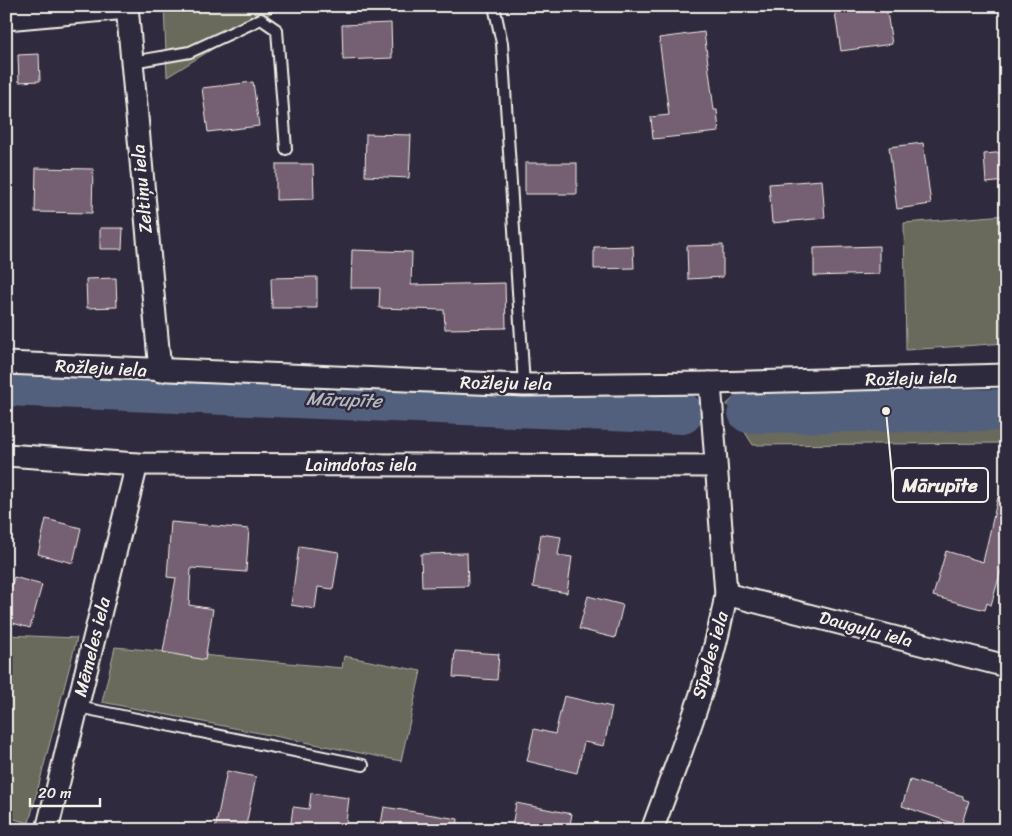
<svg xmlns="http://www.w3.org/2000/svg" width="1012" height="836" viewBox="0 0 1012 836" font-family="Sriracha,sans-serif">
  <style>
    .green { fill: #696a5b; stroke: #aeaea2 }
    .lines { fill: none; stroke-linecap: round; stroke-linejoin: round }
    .river { stroke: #53617d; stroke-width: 42 }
    .building { fill: #755e73; stroke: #f4f1e8 }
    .service-casing { stroke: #f4f1e8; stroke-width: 14 }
    .minor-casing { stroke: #f4f1e8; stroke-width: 25 }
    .service { stroke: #2f2a3d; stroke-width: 10 }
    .minor { stroke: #2f2a3d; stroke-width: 21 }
    .labels { text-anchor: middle; stroke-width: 5; stroke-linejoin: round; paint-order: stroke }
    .street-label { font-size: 18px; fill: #f4f1e8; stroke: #2f2a3d }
    .water-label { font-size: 19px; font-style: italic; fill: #b4b7bd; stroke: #2f2a3d }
    .leader { fill: none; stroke: #f4f1e8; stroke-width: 2 }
    .callout-dot { fill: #f4f1e8; stroke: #2f2a3d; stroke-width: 2 }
    .callout { fill: #2f2a3d; stroke: #f4f1e8; stroke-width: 2 }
    .callout-label { font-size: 19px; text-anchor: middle; font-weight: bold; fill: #f4f1e8 }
  </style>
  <rect width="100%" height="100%" fill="#2f2a3d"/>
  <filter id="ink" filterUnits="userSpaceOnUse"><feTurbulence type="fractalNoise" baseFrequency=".02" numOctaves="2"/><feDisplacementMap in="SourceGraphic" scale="10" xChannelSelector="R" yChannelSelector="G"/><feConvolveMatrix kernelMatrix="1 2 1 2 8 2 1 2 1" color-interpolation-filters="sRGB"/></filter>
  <g filter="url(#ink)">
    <g class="green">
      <path d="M 164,6 L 282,6 L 167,77 Z"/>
      <path d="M 1006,215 L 1006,343 L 906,350 L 904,223 Z"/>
      <path d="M 1006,392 L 1006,443 L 753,445 L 727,404 L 738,394 Z"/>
      <path d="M 6,635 L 77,638 L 29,823 L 6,817 Z"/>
      <path d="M 115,647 L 342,668 L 344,656 L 421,671 L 401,761 L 102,702 Z"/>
    </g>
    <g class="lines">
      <g class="river">
        <path d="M 6,385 L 682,413"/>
        <path d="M 749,412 L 1006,410"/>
      </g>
    </g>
    <g class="building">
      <path d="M 834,6 L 886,6 L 892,44 L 841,51 Z"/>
      <path d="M 391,23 L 392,58 L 343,60 L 342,25 Z"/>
      <path d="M 704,32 L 714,110 L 717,110 L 719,132 L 653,139 L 651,117 L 669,115 L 659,38 Z"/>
      <path d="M 39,54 L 40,81 L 19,82 L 18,55 Z"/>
      <path d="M 253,82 L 259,126 L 208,132 L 202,88 Z"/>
      <path d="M 366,134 L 411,135 L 409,178 L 365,176 Z"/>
      <path d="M 923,143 L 931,204 L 897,209 L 889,147 Z"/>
      <path d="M 1006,152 L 1006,181 L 986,183 L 984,154 Z"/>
      <rect x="525" y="163" width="52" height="31"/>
      <path d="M 276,164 L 313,164 L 314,199 L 276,200 Z"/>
      <path d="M 36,168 L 93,169 L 92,213 L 35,212 Z"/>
      <path d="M 822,180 L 825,218 L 772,223 L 769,184 Z"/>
      <path d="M 100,228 L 123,228 L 122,249 L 100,249 Z"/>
      <path d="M 723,245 L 723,277 L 688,279 L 687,246 Z"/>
      <path d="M 633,246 L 634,268 L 594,269 L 594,247 Z"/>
      <path d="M 879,246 L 879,274 L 814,276 L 814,248 Z"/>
      <path d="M 352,250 L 412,252 L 411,285 L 505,283 L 506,328 L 445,329 L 444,310 L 379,308 L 380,288 L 351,288 Z"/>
      <path d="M 317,277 L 317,308 L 272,308 L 271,278 Z"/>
      <path d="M 116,278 L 117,307 L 87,308 L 86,279 Z"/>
      <path d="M 998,497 L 1006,498 L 1006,554 L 991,605 L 987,603 L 985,610 L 933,596 L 946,551 L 983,562 Z"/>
      <path d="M 46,519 L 81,528 L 73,563 L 38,554 Z"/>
      <path d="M 171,522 L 249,529 L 246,572 L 191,568 L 189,605 L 213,609 L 205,660 L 163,652 L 176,578 L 167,577 Z"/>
      <path d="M 541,534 L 561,537 L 558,555 L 572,557 L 567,593 L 533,587 Z"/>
      <path d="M 299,546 L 339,552 L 333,589 L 318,587 L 315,609 L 291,605 Z"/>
      <path d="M 467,553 L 468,586 L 422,587 L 421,554 Z"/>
      <path d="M 14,577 L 42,585 L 30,628 L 6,621 L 6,604 Z"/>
      <path d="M 588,596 L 623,605 L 615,638 L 579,629 Z"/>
      <path d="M 455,651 L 499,654 L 497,680 L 453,677 Z"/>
      <path d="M 564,696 L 612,707 L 604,746 L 584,742 L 577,773 L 527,761 L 534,729 L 555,734 Z"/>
      <path d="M 227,771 L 256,777 L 245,830 L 215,830 Z"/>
      <path d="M 910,780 L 963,796 L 963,799 L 969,801 L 961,826 L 902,806 Z"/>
      <path d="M 311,793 L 349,798 L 345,830 L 290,830 L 293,807 L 309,809 Z"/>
      <path d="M 516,803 L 572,814 L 569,830 L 528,830 L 512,827 Z"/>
      <path d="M 384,807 L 458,819 L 457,830 L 380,830 Z"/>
    </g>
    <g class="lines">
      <g class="service-casing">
        <g id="service">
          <path d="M 494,6 L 502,43 L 524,385"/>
          <path d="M 132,62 L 190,52 L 261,19 L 277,30 L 286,149"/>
          <path d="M 78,707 L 363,765"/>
        </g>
      </g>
      <g class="minor-casing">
        <g id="minor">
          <path d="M 127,6 L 160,371"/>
          <path d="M 6,19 L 127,8"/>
          <path d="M 6,363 L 524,385 L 710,383 L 1006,375"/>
          <path d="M 6,455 L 137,464 L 715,466"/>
          <path d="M 726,594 L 1006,666"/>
          <path d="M 47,830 L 137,464"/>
          <path d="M 652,830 C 680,754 713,673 726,594 L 710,383"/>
        </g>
      </g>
      <use href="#service" class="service"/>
      <use href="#minor" class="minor"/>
    </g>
  </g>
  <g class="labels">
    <g class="street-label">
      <text transform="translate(142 189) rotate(-95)" y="6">Zeltiņu iela</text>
      <text transform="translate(101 368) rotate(3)" y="6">Rožleju iela</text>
      <text transform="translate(911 378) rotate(-2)" y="6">Rožleju iela</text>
      <text transform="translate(506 383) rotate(1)" y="6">Rožleju iela</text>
      <text x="361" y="471">Laimdotas iela</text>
      <text transform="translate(866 629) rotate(15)" y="6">Dauguļu iela</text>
      <text transform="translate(92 647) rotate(-76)" y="6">Mēmeles iela</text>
      <text transform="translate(710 655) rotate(-74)" y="6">Sīpeles iela</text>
    </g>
    <g class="water-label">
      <text transform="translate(344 399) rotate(2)" y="7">Mārupīte</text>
    </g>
  </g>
  <path class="leader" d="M886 411L893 485"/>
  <circle class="callout-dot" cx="886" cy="411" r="5"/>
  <rect class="callout" x="893" y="468" width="95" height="34" rx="5"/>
  <g class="callout-label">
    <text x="940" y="492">Mārupīte</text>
  </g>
  <rect width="1012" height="836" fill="none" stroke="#2f2a3d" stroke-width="25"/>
  <rect x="12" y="12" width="987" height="811" fill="none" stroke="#f4f1e8" stroke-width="2" filter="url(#ink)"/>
  <path d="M30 798v8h70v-8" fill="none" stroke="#f4f1e8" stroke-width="2.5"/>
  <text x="38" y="798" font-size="15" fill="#f4f1e8" stroke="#2f2a3d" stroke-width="4" paint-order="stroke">20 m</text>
</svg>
